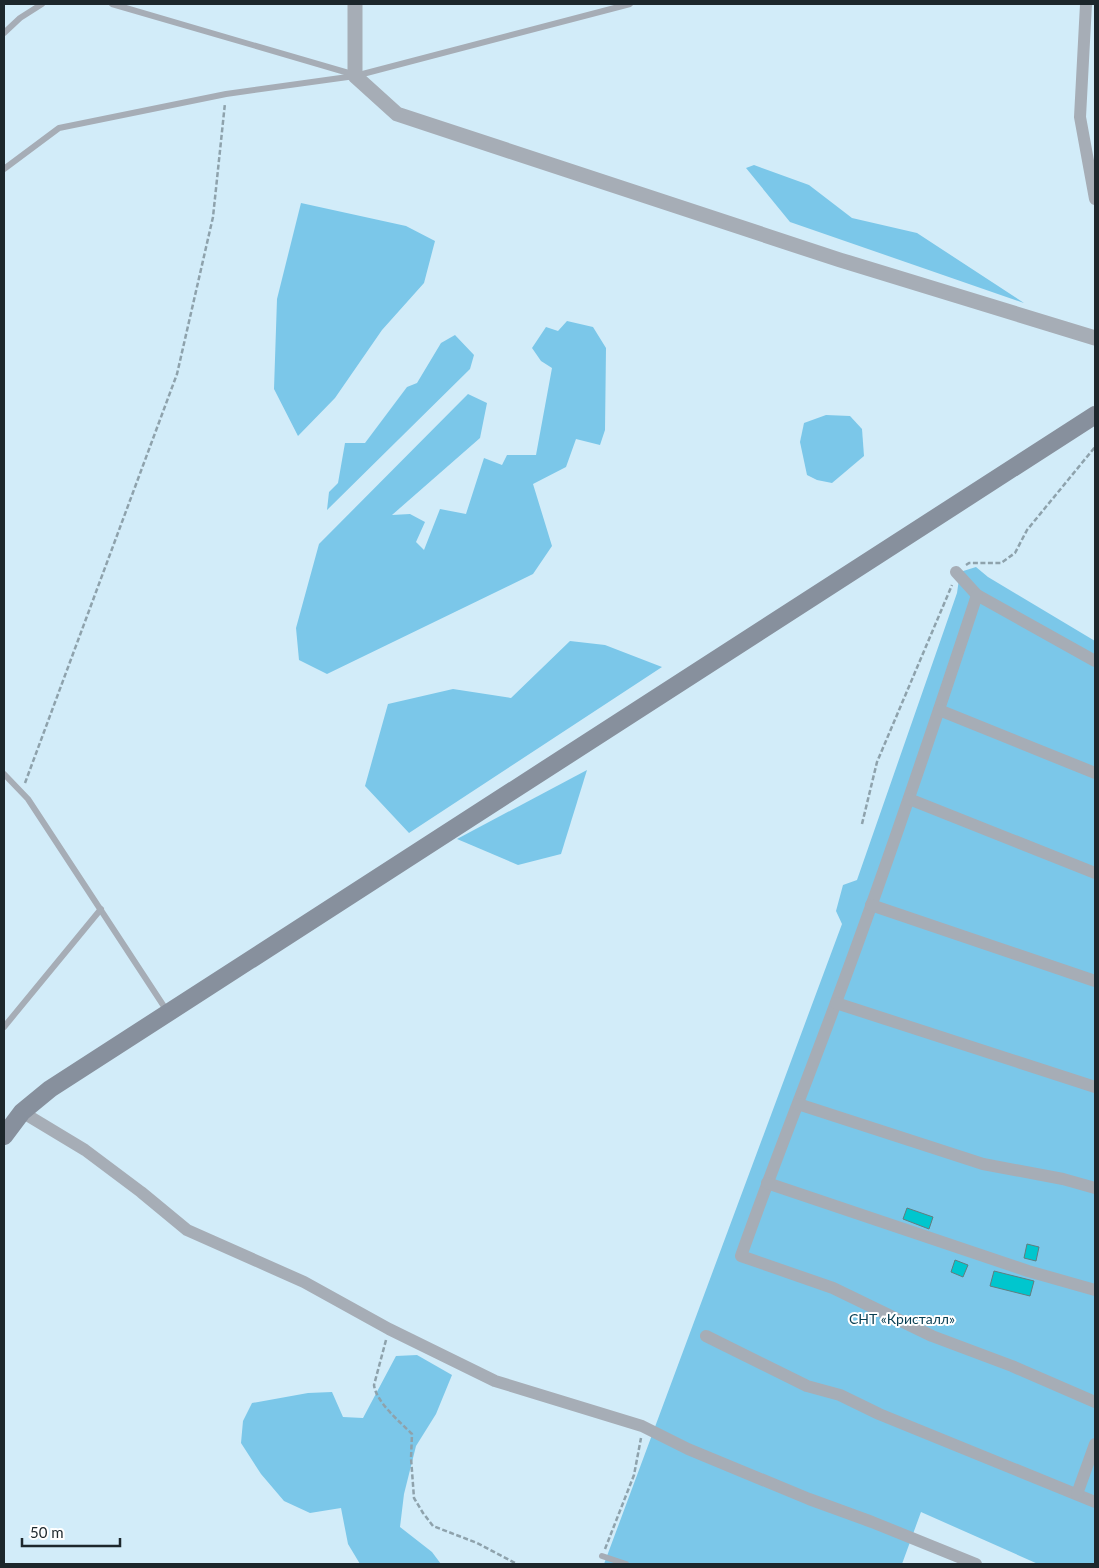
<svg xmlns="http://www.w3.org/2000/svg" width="1099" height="1568" viewBox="0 0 1099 1568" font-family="Lato,sans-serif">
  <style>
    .green { fill: #7bc7e9 }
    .building { fill: #00c6ce; stroke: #617d7f }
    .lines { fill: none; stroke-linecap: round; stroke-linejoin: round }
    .path { stroke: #8ea2ac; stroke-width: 2.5; stroke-dasharray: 5 2.5; stroke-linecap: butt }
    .service { stroke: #a6adb6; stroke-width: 6 }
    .minor { stroke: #a6adb6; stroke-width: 12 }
    .tertiary { stroke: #a6adb6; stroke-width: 15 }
    .secondary { stroke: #87909d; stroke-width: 18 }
    .labels { text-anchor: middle; stroke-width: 4; stroke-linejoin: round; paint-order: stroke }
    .park-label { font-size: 14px; fill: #083f53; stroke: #fff }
  </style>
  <rect width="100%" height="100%" fill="#d2ecf9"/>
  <g class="green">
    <path d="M 754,165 L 809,185 L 852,218 L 917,233 L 1024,303 L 790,222 L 746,168 Z"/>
    <path d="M 301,203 L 406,226 L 435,241 L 424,283 L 382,330 L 335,398 L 298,436 L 274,389 L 277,299 Z"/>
    <path d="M 567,321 L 593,327 L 606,348 L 605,430 L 600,445 L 576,439 L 566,467 L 533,484 L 552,546 L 533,574 L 327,674 L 299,660 L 296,628 L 319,544 L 468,394 L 487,403 L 480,438 L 392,515 L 410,514 L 425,522 L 416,542 L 424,550 L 440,509 L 466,514 L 484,458 L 502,465 L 507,455 L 536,455 L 552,368 L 541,361 L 532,348 L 546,327 L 558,331 Z"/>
    <path d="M 455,335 L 474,355 L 470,369 L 327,510 L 329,492 L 338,483 L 345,443 L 365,443 L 407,387 L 417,383 L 441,343 Z"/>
    <path d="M 826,415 L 850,416 L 862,429 L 864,456 L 832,483 L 817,480 L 807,475 L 800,442 L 804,423 Z"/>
    <path d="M 976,567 L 988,577 L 1095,641 L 1095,1564 L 1038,1564 L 921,1512 L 902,1564 L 604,1564 L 842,924 L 836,911 L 843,885 L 857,880 L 957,593 L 960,572 Z"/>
    <path d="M 570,641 L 605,645 L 662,667 L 409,833 L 365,786 L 388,704 L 453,689 L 511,698 Z"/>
    <path d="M 587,770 L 561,854 L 518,865 L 457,839 Z"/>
    <path d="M 417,1355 L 452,1375 L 436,1414 L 416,1446 L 404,1494 L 400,1527 L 432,1552 L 441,1564 L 360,1564 L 348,1544 L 341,1508 L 310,1513 L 284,1501 L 261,1474 L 241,1443 L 243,1421 L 252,1403 L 308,1393 L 332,1392 L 343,1417 L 363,1418 L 396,1356 Z"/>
  </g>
  <g class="building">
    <path d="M 907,1208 L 933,1217 L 929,1229 L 903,1219 Z"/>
    <path d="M 1027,1244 L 1039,1247 L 1036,1261 L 1024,1258 Z"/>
    <path d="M 955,1260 L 968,1265 L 963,1277 L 951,1272 Z"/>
    <path d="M 994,1271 L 1034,1281 L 1030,1296 L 990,1286 Z"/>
  </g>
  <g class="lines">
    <g class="path">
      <path d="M 966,565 L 969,563 L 1001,563 L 1015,553 L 1027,530 L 1095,447"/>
      <path d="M 25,783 L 177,374 L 213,217 L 225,103"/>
      <path d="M 862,824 L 877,762 L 952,585"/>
      <path d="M 386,1340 L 374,1385 C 376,1402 400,1422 412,1434 L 411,1458 L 414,1498 L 423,1513 L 433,1526 L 477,1543 L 517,1564"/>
      <path d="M 605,1549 L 634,1475 L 641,1438"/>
    </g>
    <g class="service">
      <path d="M 112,4 L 352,74"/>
      <path d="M 4,33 L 20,18 L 42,4"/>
      <path d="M 4,169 L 59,128 L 226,94 L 355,76 L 630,4"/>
      <path d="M 4,774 L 28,799 L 167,1011"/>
      <path d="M 4,1027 L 101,909"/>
      <path d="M 602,1556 L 626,1564"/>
    </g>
    <g class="minor">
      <path d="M 1086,4 L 1080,117 L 1095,199"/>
      <path d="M 956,572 L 977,595 L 1095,661"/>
      <path d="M 977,595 C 932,732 886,869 835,1005 C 804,1089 771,1171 741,1256 L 833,1288 L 932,1336 L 1012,1366 L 1095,1402"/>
      <path d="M 939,710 L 1095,773"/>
      <path d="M 909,799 L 1095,873"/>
      <path d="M 871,905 L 1095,981"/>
      <path d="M 836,1003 L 1095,1087"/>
      <path d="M 798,1104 L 983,1164 L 1063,1179 L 1095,1188"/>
      <path d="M 22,1112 L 85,1150 L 141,1192 L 187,1230 L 304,1282 L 389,1329 L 495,1381 L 642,1426 L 688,1449 L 809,1499 L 872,1522 L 976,1564"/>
      <path d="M 767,1183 L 1028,1271 L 1095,1290"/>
      <path d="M 706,1336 L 807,1386 L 840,1395 L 879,1414 L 1095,1502"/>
      <path d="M 1077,1494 L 1095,1444"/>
    </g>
    <path class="tertiary" d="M 355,4 L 355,76 L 397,114 L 840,260 L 1095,338"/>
    <path class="secondary" d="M 4,1136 L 22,1112 L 50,1089 L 1095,415"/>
  </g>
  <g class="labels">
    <g class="park-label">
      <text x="902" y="1324">СНТ «Кристалл»</text>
    </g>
  </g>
  <rect width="1099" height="1568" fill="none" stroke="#1d272c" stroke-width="10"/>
  <path d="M22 1538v8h98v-8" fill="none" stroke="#1d272c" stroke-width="2.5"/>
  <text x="30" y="1538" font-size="15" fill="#1d272c" stroke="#ffffff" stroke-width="4" paint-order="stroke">50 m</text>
</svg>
